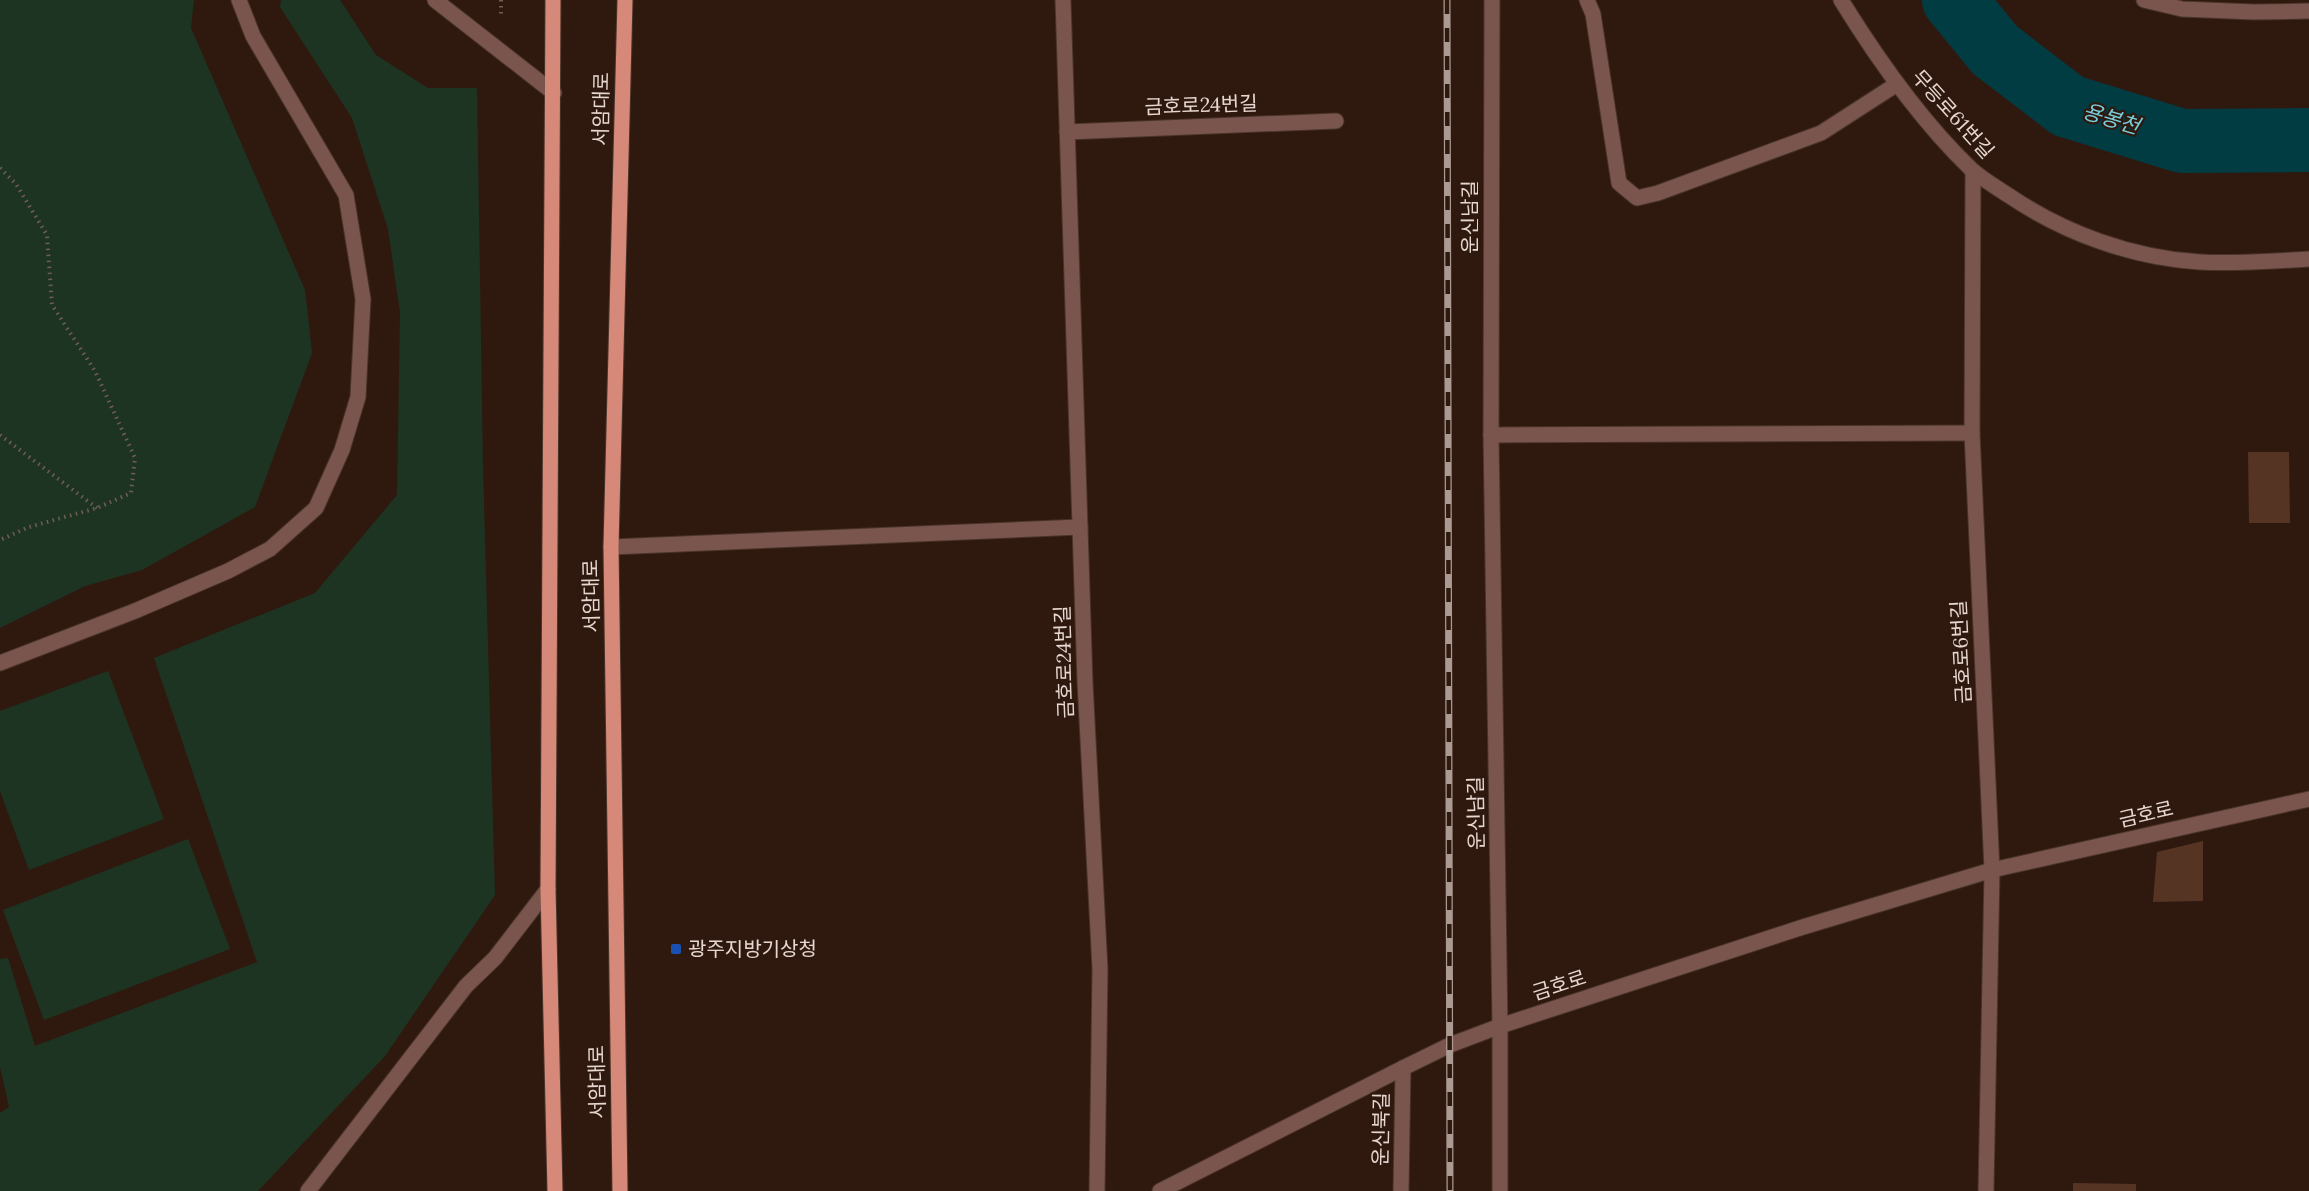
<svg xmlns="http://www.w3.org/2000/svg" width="2309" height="1191" viewBox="0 0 2309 1191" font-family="Lora,'Noto Sans KR',serif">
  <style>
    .green { fill: #1e3422 }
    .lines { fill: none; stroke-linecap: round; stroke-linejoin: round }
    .river { stroke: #023c43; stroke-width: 64 }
    .building { fill: #563424 }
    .lane-casing { stroke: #49342a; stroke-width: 17 }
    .street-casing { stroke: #49342a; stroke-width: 17 }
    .primary-casing { stroke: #49342a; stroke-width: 17 }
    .path { stroke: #715d54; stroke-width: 4; stroke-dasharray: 1.5 4.5; stroke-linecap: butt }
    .lane { stroke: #7a554d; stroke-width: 15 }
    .street { stroke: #7a554d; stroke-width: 15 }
    .primary { stroke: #d68978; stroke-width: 15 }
    .rail-casing { stroke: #ab9a92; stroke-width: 7 }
    .rail { stroke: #2f190f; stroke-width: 4.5; stroke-dasharray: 14; stroke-linecap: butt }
    .transit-dot { fill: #1a4fb4; stroke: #2f190f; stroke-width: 2 }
    .labels { text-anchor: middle; stroke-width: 4.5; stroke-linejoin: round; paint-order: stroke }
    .street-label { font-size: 20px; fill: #e6d7d0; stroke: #2f190f }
    .poi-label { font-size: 20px; fill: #e6d7d0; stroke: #2f190f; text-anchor: start }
    .water-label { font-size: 21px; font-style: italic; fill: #78cedb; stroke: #2f190f }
  </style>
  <rect width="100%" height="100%" fill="#2f190f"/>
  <g class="green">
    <path d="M 0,0 L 194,0 L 191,28 L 305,290 L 312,353 L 255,507 L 142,570 L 85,586 L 0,628 Z"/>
    <path d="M 281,0 L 340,0 L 376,55 L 428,88 L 477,88 L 483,468 L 495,895 L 385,1056 L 258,1191 L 0,1191 L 0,1113 L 9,1107 L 0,1067 L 0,959 L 8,958 L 35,1046 L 257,962 L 154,658 L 315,593 L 397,495 L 400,313 L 388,229 L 352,118 L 280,7 Z"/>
    <path d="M 108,671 L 164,819 L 29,870 L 0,791 L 0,711 Z"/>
    <path d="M 188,839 L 230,949 L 44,1020 L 3,910 Z"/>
  </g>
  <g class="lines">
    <path class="river" d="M 1954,0 L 1995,50 L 2068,106 L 2182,141 L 2309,140"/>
  </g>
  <g class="building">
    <path d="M 2248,452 L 2289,452 L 2290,523 L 2249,523 Z"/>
    <path d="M 2203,841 L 2203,901 L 2153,902 L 2157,852 Z"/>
    <path d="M 2073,1183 L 2136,1184 L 2136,1191 L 2073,1191 Z"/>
  </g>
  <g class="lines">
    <g class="lane-casing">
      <g id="lane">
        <path d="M 435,0 L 554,93"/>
        <path d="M 1063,0 L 1085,682 L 1100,969 L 1097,1191"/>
        <path d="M 1587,0 L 1593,14 L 1619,183 L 1637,198 L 1658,193 L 1821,133 L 1897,84"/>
        <path d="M 1067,132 L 1336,121"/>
        <path d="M 0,663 L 135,611 L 228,571 L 270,549 L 316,508 L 342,450 L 358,397 L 363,299 L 346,195 L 253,36 L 239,0"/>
        <path d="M 308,1191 L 466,986 L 495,958 L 548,889"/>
      </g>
    </g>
    <g class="street-casing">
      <g id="street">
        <path d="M 1492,0 L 1491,435 L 1500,1026 L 1500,1191"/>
        <path d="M 1841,0 C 1878,60 1920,120 1971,169 C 1982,179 1996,187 2008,195 C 2064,233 2132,258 2200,262 C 2236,264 2273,261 2309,259"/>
        <path d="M 2144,0 L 2182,9 L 2254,12 L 2309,11"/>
        <path d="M 1973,171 L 1972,433 L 1992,870 L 1986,1191"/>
        <path d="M 1491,435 L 1972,433"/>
        <path d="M 611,547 L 1080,527"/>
        <path d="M 1160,1191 L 1403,1068 L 1450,1045 L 1500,1026 L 1803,927 L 1992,870 L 2309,799"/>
        <path d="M 1401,1191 L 1403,1068"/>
      </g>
    </g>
    <g class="primary-casing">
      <g id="primary">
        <path d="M 553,0 L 548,889 L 555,1191"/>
        <path d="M 620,1191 L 611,547 L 625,0"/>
      </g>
    </g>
    <g class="path">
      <path d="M 501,0 L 501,17"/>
      <path d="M 0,168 L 16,184 L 47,235 L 52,305 L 95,371 L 135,458 L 131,493 L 97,508 L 29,527 L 0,540"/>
      <path d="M 0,435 L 97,508"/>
    </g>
    <use href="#lane" class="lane"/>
    <use href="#street" class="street"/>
    <use href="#primary" class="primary"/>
    <g class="rail-casing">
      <path id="rail" d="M 1447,0 L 1450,1191"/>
    </g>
    <use href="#rail" class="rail"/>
  </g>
  <rect class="transit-dot" x="670" y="943" width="12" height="12" rx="3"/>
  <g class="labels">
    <g class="street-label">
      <text transform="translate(1201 105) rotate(-2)" y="7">금호로24번길</text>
      <text transform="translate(601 109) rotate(-89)" y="7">서암대로</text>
      <text transform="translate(1953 114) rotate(48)" y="7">무등로61번길</text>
      <text transform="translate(1470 217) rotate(-90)" y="7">운신남길</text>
      <text transform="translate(591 596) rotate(-91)" y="7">서암대로</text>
      <text transform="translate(1961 652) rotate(-93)" y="7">금호로6번길</text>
      <text transform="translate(1064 662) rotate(-92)" y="7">금호로24번길</text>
      <text transform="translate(1476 813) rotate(-91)" y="7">운신남길</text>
      <text transform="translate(2146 814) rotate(-13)" y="7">금호로</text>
      <text transform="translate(1559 985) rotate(-18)" y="7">금호로</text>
      <text transform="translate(597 1082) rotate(-91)" y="7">서암대로</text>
      <text transform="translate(1381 1129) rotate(-89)" y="7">운신북길</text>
    </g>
    <g class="poi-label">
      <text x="688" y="956">광주지방기상청</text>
    </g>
    <g class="water-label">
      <text transform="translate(2111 119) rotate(17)" y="7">용봉천</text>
    </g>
  </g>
</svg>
